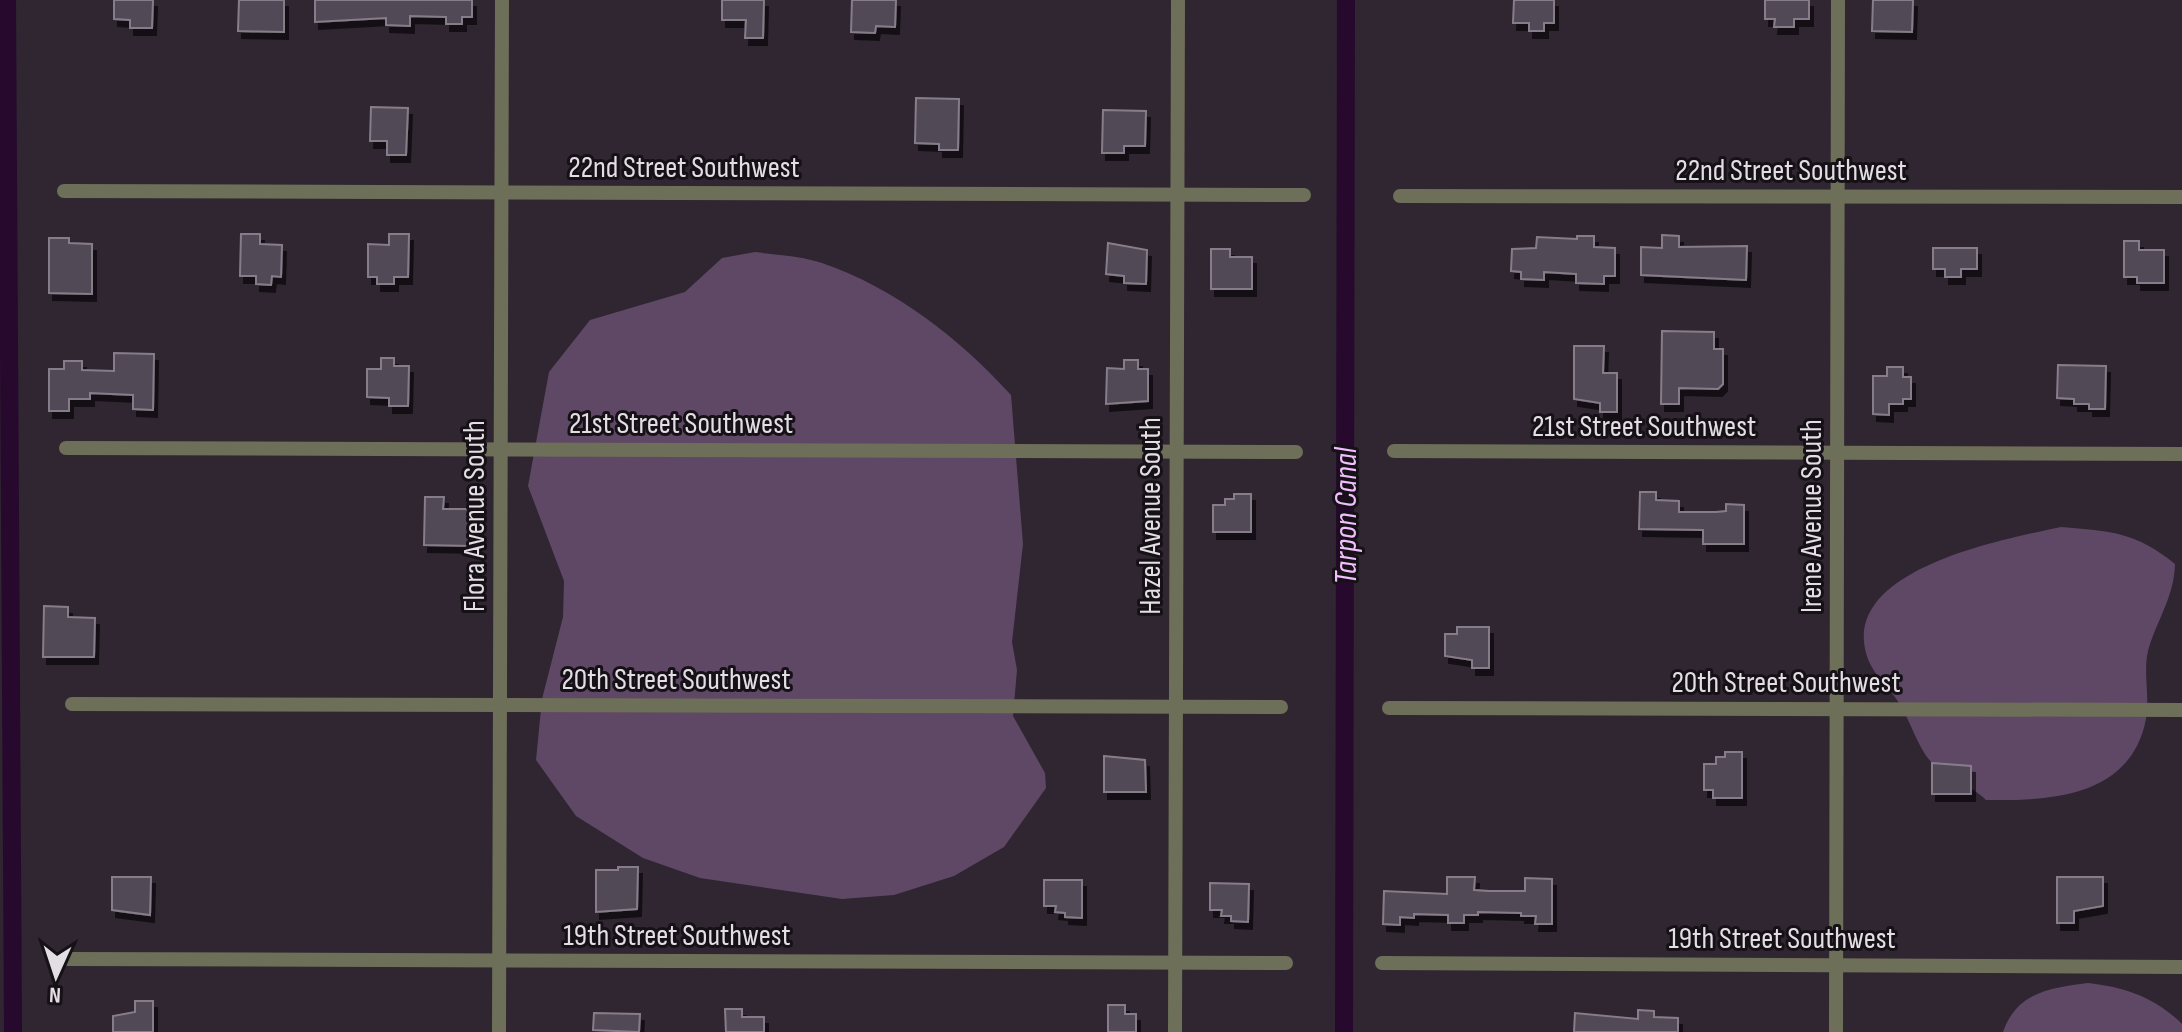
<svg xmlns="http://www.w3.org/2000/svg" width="2182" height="1032" viewBox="0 0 2182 1032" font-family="'Sofia Sans Condensed',sans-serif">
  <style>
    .green { fill: #5f4865 }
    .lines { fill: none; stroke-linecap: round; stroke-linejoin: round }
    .canal { stroke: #27092e; stroke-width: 18 }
    .building { fill: #514854; stroke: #877d8a; stroke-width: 2; filter: url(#shadow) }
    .street { stroke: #6e6f58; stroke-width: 14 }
    .labels { text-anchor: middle; stroke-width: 6; stroke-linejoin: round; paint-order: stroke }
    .street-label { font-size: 30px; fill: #e3dde4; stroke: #151116 }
    .water-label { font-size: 32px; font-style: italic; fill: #f2bdff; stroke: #151116 }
  </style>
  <defs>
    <filter id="shadow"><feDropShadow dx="4" dy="7" stdDeviation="0" flood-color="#0009"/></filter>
  </defs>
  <rect width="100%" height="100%" fill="#2f2631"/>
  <g class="green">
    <path d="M 755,252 C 777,255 801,256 822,263 C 895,288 959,338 1011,395 L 1023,544 L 1012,642 L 1017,670 L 1013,716 L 1045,773 L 1046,788 L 1004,847 L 954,876 L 894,895 L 842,899 L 700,878 L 643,858 L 576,816 L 536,760 L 542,699 L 563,617 L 564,581 L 528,486 L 549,372 L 590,320 L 685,292 L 722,258 Z"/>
    <path d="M 2061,527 C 2110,531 2136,532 2175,564 C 2174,598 2157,619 2148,651 C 2143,673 2150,697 2146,719 C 2131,797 2051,801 1986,800 C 1970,784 1947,779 1931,762 C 1917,746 1911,722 1899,703 C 1888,685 1872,675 1866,653 C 1843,568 2006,539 2061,527 Z"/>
    <path d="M 2088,983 C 2124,987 2155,997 2182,1024 L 2182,1032 L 2003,1032 C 2017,992 2050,988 2088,983 Z"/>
  </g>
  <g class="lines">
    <g class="canal">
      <path d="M 7,0 L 13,1032"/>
      <path d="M 1344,1032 L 1346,0"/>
    </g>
  </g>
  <g class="building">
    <path d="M 114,0 L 153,0 L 152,28 L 130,28 L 130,20 L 114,19 Z"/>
    <path d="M 239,0 L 284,0 L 284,32 L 238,31 Z"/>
    <path d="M 315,0 L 472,0 L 472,17 L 462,17 L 462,24 L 446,24 L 446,17 L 410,16 L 410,26 L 386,25 L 386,18 L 315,22 Z"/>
    <path d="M 722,0 L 764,0 L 763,38 L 745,38 L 746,20 L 722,20 Z"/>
    <path d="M 852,0 L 896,0 L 895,27 L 876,26 L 875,33 L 851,32 Z"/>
    <path d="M 1514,0 L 1554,0 L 1554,23 L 1544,23 L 1544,31 L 1529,31 L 1529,23 L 1513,23 Z"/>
    <path d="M 1765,0 L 1809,0 L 1809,19 L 1794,19 L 1794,27 L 1774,27 L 1775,19 L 1765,19 Z"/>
    <path d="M 1873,0 L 1913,0 L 1912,32 L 1872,31 Z"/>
    <path d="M 916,98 L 959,99 L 958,150 L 939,150 L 939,144 L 915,143 Z"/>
    <path d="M 371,107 L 408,108 L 406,155 L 387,155 L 387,141 L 370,141 Z"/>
    <path d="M 1103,110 L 1146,111 L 1145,146 L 1124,146 L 1124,153 L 1102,153 Z"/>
    <path d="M 241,234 L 260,234 L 260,244 L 282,245 L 281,277 L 272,276 L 271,285 L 256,284 L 256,276 L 240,276 Z"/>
    <path d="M 389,234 L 409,234 L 408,277 L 394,277 L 394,284 L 377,284 L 377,277 L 368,277 L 368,244 L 389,245 Z"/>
    <path d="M 1662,235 L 1679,236 L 1679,247 L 1747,246 L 1746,280 L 1641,275 L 1641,247 L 1662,248 Z"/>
    <path d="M 1577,236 L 1594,236 L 1594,247 L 1615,248 L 1615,276 L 1604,276 L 1604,284 L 1576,283 L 1576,274 L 1544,272 L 1544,280 L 1521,279 L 1521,272 L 1511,271 L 1512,249 L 1536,248 L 1537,237 L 1577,239 Z"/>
    <path d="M 49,238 L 69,238 L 69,243 L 92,244 L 92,294 L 49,293 Z"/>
    <path d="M 2124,241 L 2139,241 L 2139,250 L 2164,250 L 2164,283 L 2137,283 L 2137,277 L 2124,277 Z"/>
    <path d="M 1108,243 L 1147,250 L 1146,284 L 1124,283 L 1124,276 L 1106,274 Z"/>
    <path d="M 1933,248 L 1977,248 L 1977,269 L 1961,269 L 1961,277 L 1945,277 L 1945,269 L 1933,269 Z"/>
    <path d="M 1211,249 L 1230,249 L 1230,257 L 1252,257 L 1252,289 L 1211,289 Z"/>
    <path d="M 1662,331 L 1714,332 L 1714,349 L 1723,349 L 1723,384 L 1718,389 L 1679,388 L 1679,404 L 1661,404 Z"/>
    <path d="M 1574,346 L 1604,346 L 1603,373 L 1617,373 L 1617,412 L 1600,412 L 1600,403 L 1574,399 Z"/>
    <path d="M 114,353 L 154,354 L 153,410 L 133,409 L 133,395 L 90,393 L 90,399 L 69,399 L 69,411 L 49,411 L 49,369 L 64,369 L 64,361 L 82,361 L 82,370 L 114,371 Z"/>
    <path d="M 381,358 L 394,358 L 394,366 L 409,366 L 408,406 L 389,406 L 389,398 L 367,397 L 367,369 L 381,369 Z"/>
    <path d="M 1124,360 L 1138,360 L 1138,369 L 1148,369 L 1148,401 L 1106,404 L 1107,368 L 1124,369 Z"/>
    <path d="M 2058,365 L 2106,366 L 2105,409 L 2089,409 L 2089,404 L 2074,404 L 2074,399 L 2057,398 Z"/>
    <path d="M 1887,367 L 1903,367 L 1903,377 L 1911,377 L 1911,399 L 1903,399 L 1903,404 L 1889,404 L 1889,415 L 1873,414 L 1873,376 L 1887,376 Z"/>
    <path d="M 1640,492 L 1656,492 L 1656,500 L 1679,501 L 1679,512 L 1716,512 L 1726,511 L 1726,504 L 1744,505 L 1744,544 L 1703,544 L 1703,530 L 1639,529 Z"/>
    <path d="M 1234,494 L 1251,494 L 1251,532 L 1213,532 L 1213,505 L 1225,505 L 1225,499 L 1234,499 Z"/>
    <path d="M 425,497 L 444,497 L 443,509 L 473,509 L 472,546 L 424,545 Z"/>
    <path d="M 44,606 L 68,607 L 68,617 L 95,618 L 94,657 L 43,657 Z"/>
    <path d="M 1457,627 L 1489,627 L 1489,668 L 1472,668 L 1472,660 L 1445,656 L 1445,634 L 1457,634 Z"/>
    <path d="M 1725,752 L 1742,752 L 1742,798 L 1713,798 L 1713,790 L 1704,790 L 1704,764 L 1716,764 L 1716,757 L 1725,757 Z"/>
    <path d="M 1104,756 L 1145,760 L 1146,792 L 1104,792 Z"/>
    <path d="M 1932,763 L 1971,766 L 1971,794 L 1932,794 Z"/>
    <path d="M 618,867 L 638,867 L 637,909 L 596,912 L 596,870 L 618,870 Z"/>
    <path d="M 112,877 L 151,877 L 150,915 L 112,910 Z"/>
    <path d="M 1447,877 L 1475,877 L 1474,890 L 1489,891 L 1525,891 L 1525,878 L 1552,879 L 1552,924 L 1535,924 L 1536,916 L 1521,916 L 1521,913 L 1478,912 L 1478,915 L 1464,915 L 1464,923 L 1448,923 L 1448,915 L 1414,914 L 1414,918 L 1400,917 L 1400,925 L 1383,924 L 1384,891 L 1447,894 Z"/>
    <path d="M 2057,877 L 2103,877 L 2103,906 L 2074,911 L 2074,923 L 2057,923 Z"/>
    <path d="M 1044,880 L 1082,880 L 1082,918 L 1065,917 L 1065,913 L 1055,912 L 1056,906 L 1044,906 Z"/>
    <path d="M 1210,883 L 1249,884 L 1248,922 L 1231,921 L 1231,916 L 1221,916 L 1222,910 L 1210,910 Z"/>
    <path d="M 135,1001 L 153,1001 L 153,1032 L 113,1032 L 113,1016 L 135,1012 Z"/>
    <path d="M 1108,1005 L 1125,1005 L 1125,1014 L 1136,1014 L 1136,1032 L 1108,1032 Z"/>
    <path d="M 725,1009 L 742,1009 L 742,1017 L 764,1017 L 764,1032 L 726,1032 Z"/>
    <path d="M 1638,1010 L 1654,1011 L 1654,1017 L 1678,1018 L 1678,1032 L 1574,1032 L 1575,1013 L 1638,1019 Z"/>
    <path d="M 594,1013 L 640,1014 L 639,1032 L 593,1030 Z"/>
  </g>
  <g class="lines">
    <g class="street">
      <path d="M 64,191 L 1304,195"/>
      <path d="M 1400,196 L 2182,197"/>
      <path d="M 66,448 L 1296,452"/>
      <path d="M 1394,451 L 2182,454"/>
      <path d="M 72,704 L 1281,707"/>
      <path d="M 1389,708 L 2182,710"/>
      <path d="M 68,959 L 1286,963"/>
      <path d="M 1382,963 L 2182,967"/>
      <path d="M 499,1032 L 502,0"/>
      <path d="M 1175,1032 L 1178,0"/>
      <path d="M 1836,1032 L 1838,0"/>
    </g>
  </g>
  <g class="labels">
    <g class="street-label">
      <text x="684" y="177">22nd Street Southwest</text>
      <text x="1791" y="180">22nd Street Southwest</text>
      <text x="681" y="433">21st Street Southwest</text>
      <text x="1644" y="436">21st Street Southwest</text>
      <text transform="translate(474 516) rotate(-90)" y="10">Flora Avenue South</text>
      <text transform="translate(1150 516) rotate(-90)" y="10">Hazel Avenue South</text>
      <text transform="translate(1811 516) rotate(-90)" y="10">Irene Avenue South</text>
      <text x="676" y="689">20th Street Southwest</text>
      <text x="1786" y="692">20th Street Southwest</text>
      <text x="677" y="945">19th Street Southwest</text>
      <text x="1782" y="948">19th Street Southwest</text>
    </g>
    <g class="water-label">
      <text transform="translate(1345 516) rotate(-90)" y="11">Tarpon Canal</text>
    </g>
  </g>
  <g transform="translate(56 976) rotate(183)" stroke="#151116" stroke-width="6" paint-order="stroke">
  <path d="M0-6L14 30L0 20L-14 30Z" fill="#e3dde4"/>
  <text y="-12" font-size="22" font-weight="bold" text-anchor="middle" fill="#e3dde4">N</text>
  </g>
</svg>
